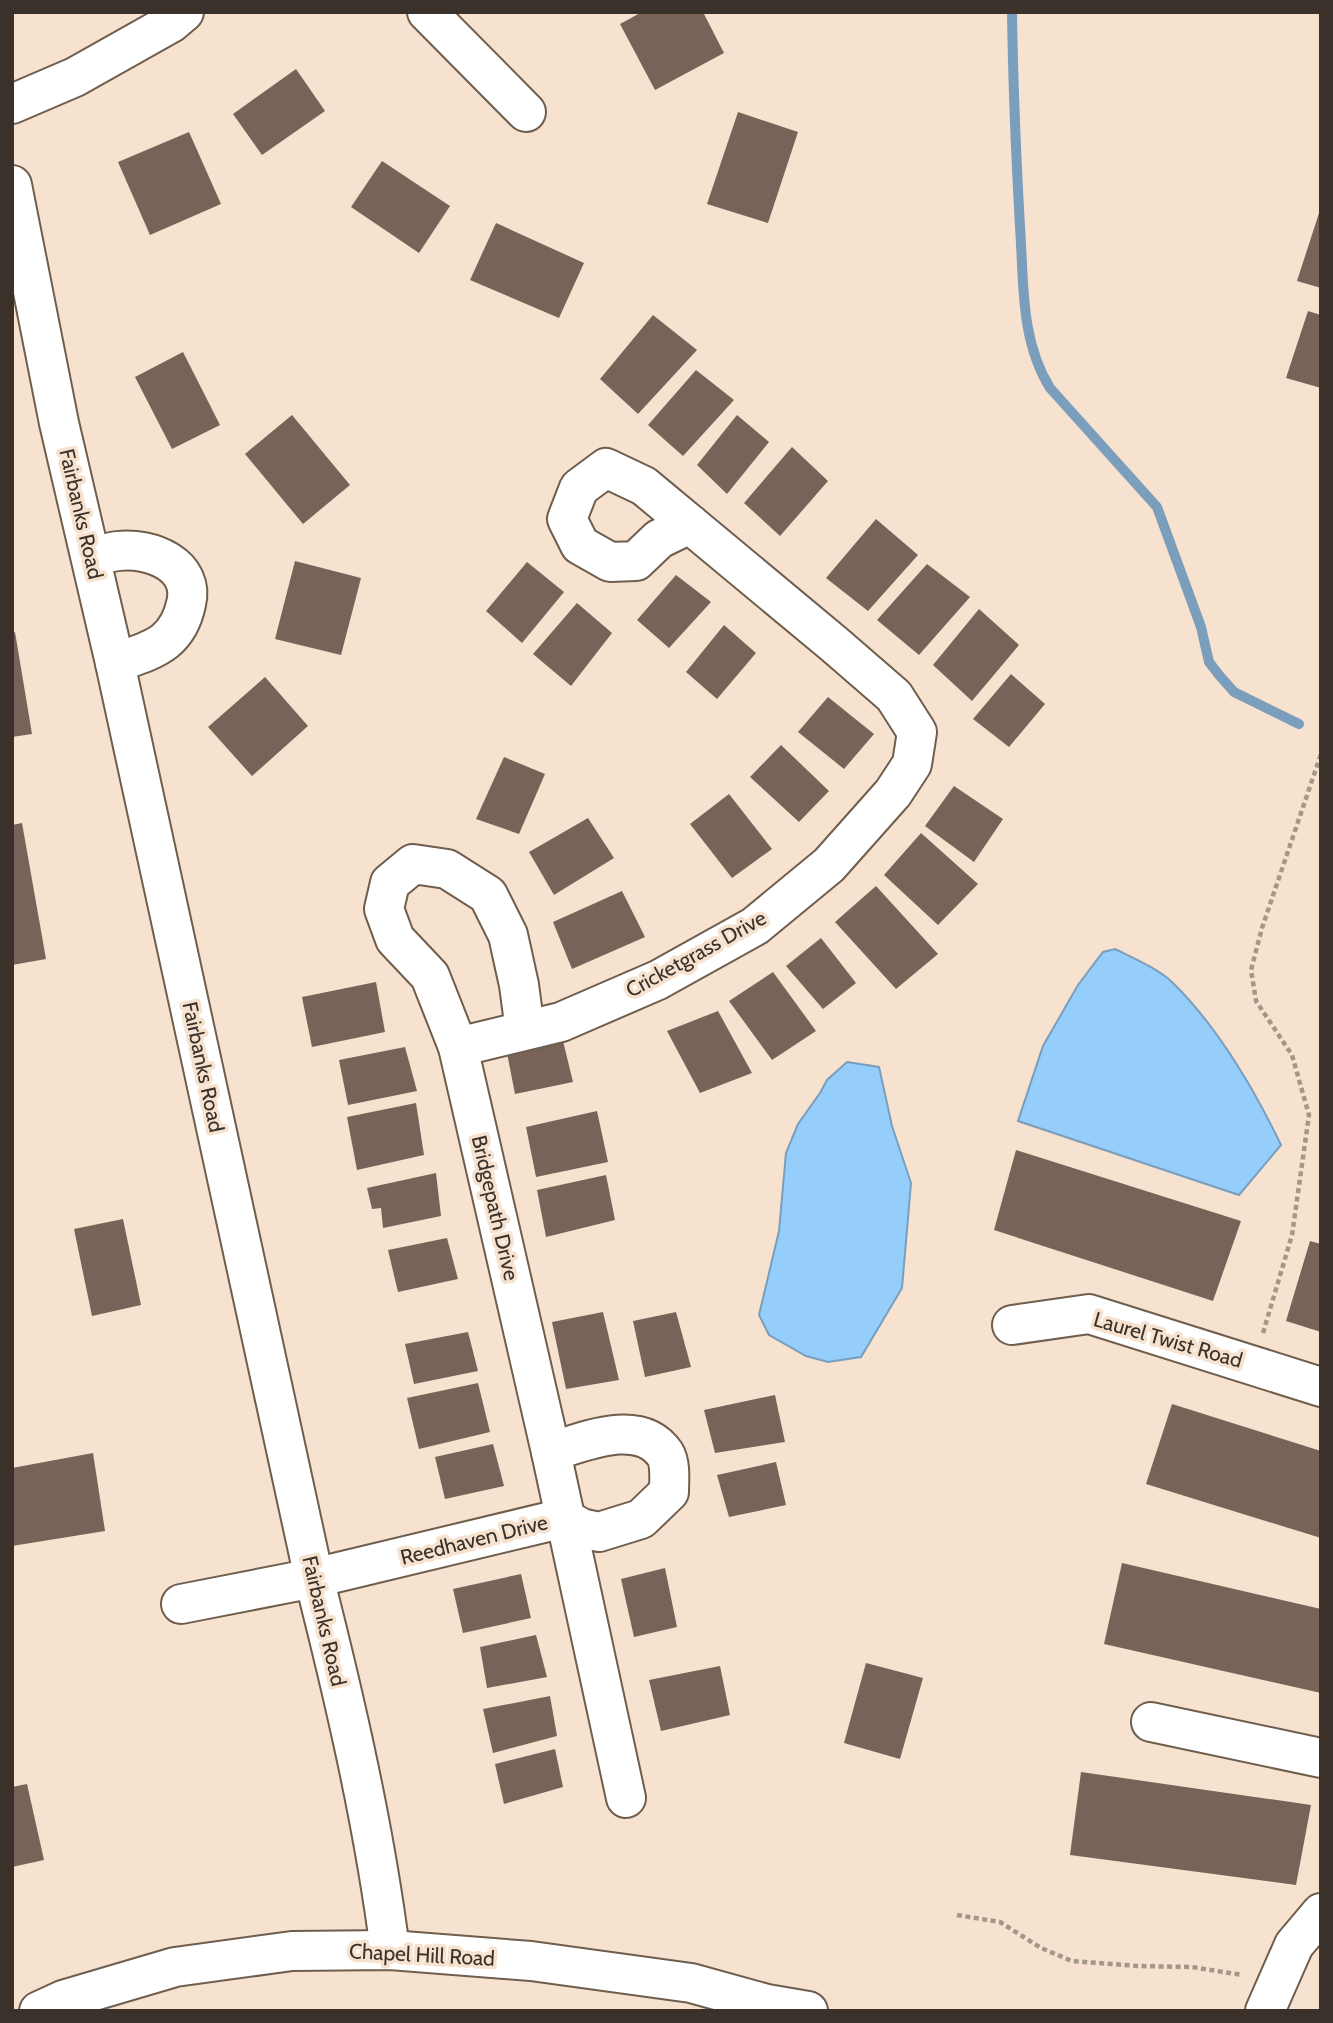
<svg xmlns="http://www.w3.org/2000/svg" width="1333" height="2023" viewBox="0 0 1333 2023" font-family="Cabin,sans-serif">
  <style>
    .water { fill: #95cdfb; stroke: #7a9ebc; stroke-width: 2 }
    .lines { fill: none; stroke-linecap: round; stroke-linejoin: round }
    .stream { stroke: #7a9ebc; stroke-width: 10 }
    .building { fill: #796358 }
    .minor-casing { stroke: #6f5e4d; stroke-width: 42 }
    .major-casing { stroke: #6f5e4d; stroke-width: 42 }
    .path { stroke: #a59788; stroke-width: 4.5; stroke-dasharray: 5 3.5; stroke-linecap: butt }
    .minor { stroke: #fff; stroke-width: 38 }
    .major { stroke: #fff; stroke-width: 38 }
    .labels { text-anchor: middle; stroke-width: 7; stroke-linejoin: round; paint-order: stroke }
    .street-label { font-size: 21px; fill: #3a322a; stroke: #f6e2cf }
  </style>
  <rect width="100%" height="100%" fill="#f6e2cf"/>
  <g class="water">
    <path d="M 1115,949 C 1133,958 1157,968 1172,982 C 1217,1026 1254,1089 1281,1145 L 1239,1195 L 1018,1121 L 1043,1046 L 1078,985 L 1103,952 Z"/>
    <path d="M 847,1062 L 879,1067 L 892,1126 L 911,1183 L 902,1288 L 861,1357 L 828,1362 L 806,1356 L 769,1335 L 759,1315 L 779,1231 L 786,1153 L 798,1124 L 820,1093 L 827,1080 Z"/>
  </g>
  <g class="lines">
    <path class="stream" d="M 1012,12 C 1013,84 1016,155 1020,227 C 1024,282 1020,340 1050,388 L 1157,507 L 1201,627 L 1209,662 L 1219,675 L 1234,692 L 1299,724"/>
  </g>
  <g class="building">
    <path d="M 642,12 L 703,12 L 724,53 L 655,90 L 620,24 Z"/>
    <path d="M 296,69 L 325,111 L 262,155 L 233,114 Z"/>
    <path d="M 738,112 L 798,132 L 768,223 L 707,204 Z"/>
    <path d="M 189,132 L 221,204 L 150,235 L 118,162 Z"/>
    <path d="M 382,161 L 450,206 L 419,253 L 351,207 Z"/>
    <path d="M 1320,210 L 1321,210 L 1321,288 L 1297,281 Z"/>
    <path d="M 496,223 L 584,263 L 559,318 L 470,280 Z"/>
    <path d="M 1308,311 L 1321,315 L 1321,388 L 1286,378 Z"/>
    <path d="M 653,315 L 697,350 L 638,414 L 600,379 Z"/>
    <path d="M 183,352 L 220,425 L 172,449 L 135,377 Z"/>
    <path d="M 696,370 L 734,400 L 683,456 L 648,425 Z"/>
    <path d="M 292,415 L 350,485 L 303,524 L 245,454 Z"/>
    <path d="M 737,415 L 769,442 L 727,494 L 697,465 Z"/>
    <path d="M 792,447 L 828,481 L 780,536 L 744,503 Z"/>
    <path d="M 876,519 L 918,555 L 868,611 L 826,578 Z"/>
    <path d="M 295,561 L 361,578 L 341,655 L 275,639 Z"/>
    <path d="M 527,562 L 564,592 L 522,643 L 486,611 Z"/>
    <path d="M 927,564 L 970,597 L 919,655 L 877,620 Z"/>
    <path d="M 676,575 L 711,602 L 669,648 L 637,620 Z"/>
    <path d="M 577,603 L 612,633 L 571,686 L 533,654 Z"/>
    <path d="M 979,609 L 1019,645 L 972,701 L 933,665 Z"/>
    <path d="M 724,625 L 756,653 L 717,699 L 686,672 Z"/>
    <path d="M 15,632 L 32,734 L 12,737 L 12,633 Z"/>
    <path d="M 1011,674 L 1045,704 L 1009,747 L 973,719 Z"/>
    <path d="M 265,677 L 308,726 L 252,776 L 208,727 Z"/>
    <path d="M 828,697 L 874,734 L 844,769 L 798,732 Z"/>
    <path d="M 781,745 L 829,791 L 799,822 L 750,777 Z"/>
    <path d="M 504,757 L 545,774 L 519,834 L 476,819 Z"/>
    <path d="M 954,786 L 1003,819 L 974,862 L 925,826 Z"/>
    <path d="M 729,794 L 772,849 L 732,878 L 690,824 Z"/>
    <path d="M 588,818 L 614,858 L 554,895 L 529,852 Z"/>
    <path d="M 22,823 L 46,959 L 12,965 L 12,825 Z"/>
    <path d="M 921,833 L 978,884 L 938,925 L 884,875 Z"/>
    <path d="M 876,886 L 938,954 L 896,989 L 835,922 Z"/>
    <path d="M 622,891 L 645,937 L 572,969 L 553,922 Z"/>
    <path d="M 821,938 L 856,983 L 823,1009 L 786,966 Z"/>
    <path d="M 773,972 L 816,1031 L 772,1060 L 729,1001 Z"/>
    <path d="M 376,982 L 385,1032 L 312,1047 L 302,997 Z"/>
    <path d="M 718,1011 L 752,1073 L 700,1093 L 667,1031 Z"/>
    <path d="M 563,1041 L 573,1082 L 515,1094 L 507,1053 Z"/>
    <path d="M 405,1047 L 417,1091 L 348,1105 L 339,1060 Z"/>
    <path d="M 416,1103 L 424,1155 L 357,1170 L 347,1117 Z"/>
    <path d="M 597,1111 L 608,1162 L 536,1177 L 526,1127 Z"/>
    <path d="M 1016,1150 L 1241,1221 L 1213,1301 L 994,1230 Z"/>
    <path d="M 436,1173 L 441,1216 L 383,1228 L 381,1208 L 372,1209 L 367,1188 Z"/>
    <path d="M 606,1175 L 615,1220 L 546,1237 L 537,1190 Z"/>
    <path d="M 123,1219 L 141,1305 L 92,1316 L 74,1229 Z"/>
    <path d="M 447,1238 L 458,1279 L 398,1292 L 388,1250 Z"/>
    <path d="M 1310,1241 L 1321,1244 L 1321,1332 L 1286,1321 Z"/>
    <path d="M 603,1312 L 619,1380 L 566,1389 L 552,1322 Z"/>
    <path d="M 676,1312 L 691,1367 L 645,1377 L 633,1321 Z"/>
    <path d="M 468,1332 L 478,1371 L 414,1384 L 405,1344 Z"/>
    <path d="M 478,1383 L 490,1432 L 419,1449 L 407,1398 Z"/>
    <path d="M 775,1395 L 785,1442 L 715,1453 L 704,1410 Z"/>
    <path d="M 1172,1404 L 1321,1451 L 1321,1538 L 1146,1484 Z"/>
    <path d="M 493,1444 L 504,1486 L 445,1499 L 435,1457 Z"/>
    <path d="M 93,1453 L 105,1531 L 12,1546 L 12,1468 Z"/>
    <path d="M 776,1462 L 786,1505 L 729,1517 L 717,1475 Z"/>
    <path d="M 1122,1563 L 1321,1609 L 1321,1693 L 1104,1644 Z"/>
    <path d="M 665,1568 L 677,1627 L 634,1637 L 621,1579 Z"/>
    <path d="M 521,1574 L 531,1618 L 463,1633 L 453,1589 Z"/>
    <path d="M 536,1635 L 547,1677 L 487,1688 L 480,1647 Z"/>
    <path d="M 866,1663 L 923,1678 L 900,1759 L 844,1743 Z"/>
    <path d="M 720,1666 L 730,1715 L 661,1731 L 649,1680 Z"/>
    <path d="M 550,1696 L 557,1736 L 493,1753 L 483,1709 Z"/>
    <path d="M 555,1749 L 563,1787 L 504,1804 L 495,1764 Z"/>
    <path d="M 1081,1772 L 1311,1805 L 1296,1885 L 1070,1855 Z"/>
    <path d="M 27,1784 L 44,1860 L 12,1867 L 12,1787 Z"/>
  </g>
  <g class="lines">
    <g class="minor-casing">
      <g id="minor">
        <path d="M 427,12 L 526,112"/>
        <path d="M 12,104 L 75,77 L 171,23 L 184,12"/>
        <path d="M 12,185 L 59,423 L 115,663 L 314,1578 C 345,1700 374,1825 390,1950"/>
        <path d="M 91,557 C 100,555 109,552 118,551 C 150,547 196,565 186,604 C 183,618 176,632 165,641 C 151,652 131,657 115,663"/>
        <path d="M 525,1030 L 519,985 L 508,935 L 488,895 L 447,869 L 413,864 L 390,883 L 384,909 L 395,939 L 430,976 L 458,1047 L 551,1452 L 626,1798"/>
        <path d="M 458,1047 L 561,1022 L 658,980 L 755,926 L 829,865 L 893,793 L 912,764 L 917,732 L 894,696 L 834,644 L 644,486 L 606,468 L 579,488 L 567,519 L 580,545 L 610,562 L 636,561 L 659,539 L 690,524"/>
        <path d="M 1012,1325 L 1089,1314 L 1321,1387"/>
        <path d="M 181,1604 L 314,1578 L 564,1518 L 581,1528 L 599,1532 L 641,1519 L 669,1492 C 669,1481 671,1464 665,1454 C 640,1417 583,1442 551,1452"/>
        <path d="M 1151,1722 L 1321,1758"/>
        <path d="M 1265,2011 L 1294,1945 L 1321,1913"/>
      </g>
    </g>
    <g class="major-casing">
      <path id="major" d="M 39,2011 L 63,2000 L 175,1967 L 292,1951 L 390,1950 L 531,1961 L 691,1983 L 767,2004 L 808,2011"/>
    </g>
    <g class="path">
      <path d="M 1263,1333 L 1292,1235 L 1309,1115 L 1292,1055 L 1256,1001 L 1251,970 L 1262,928 L 1321,754"/>
      <path d="M 957,1915 L 1000,1922 L 1041,1948 L 1072,1961 L 1138,1966 L 1192,1967 L 1242,1975"/>
    </g>
    <use href="#minor" class="minor"/>
    <use href="#major" class="major"/>
  </g>
  <g class="labels">
    <g class="street-label">
      <text transform="translate(81 514) rotate(77)" y="7">Fairbanks Road</text>
      <text transform="translate(696 954) rotate(-29)" y="7">Cricketgrass Drive</text>
      <text transform="translate(203 1067) rotate(78)" y="7">Fairbanks Road</text>
      <text transform="translate(495 1208) rotate(77)" y="7">Bridgepath Drive</text>
      <text transform="translate(1168 1340) rotate(16)" y="7">Laurel Twist Road</text>
      <text transform="translate(474 1540) rotate(-14)" y="7">Reedhaven Drive</text>
      <text transform="translate(324 1621) rotate(77)" y="7">Fairbanks Road</text>
      <text transform="translate(422 1955) rotate(3)" y="7">Chapel Hill Road</text>
    </g>
  </g>
  <rect width="1333" height="2023" fill="none" stroke="#3a322a" stroke-width="28"/>
</svg>
